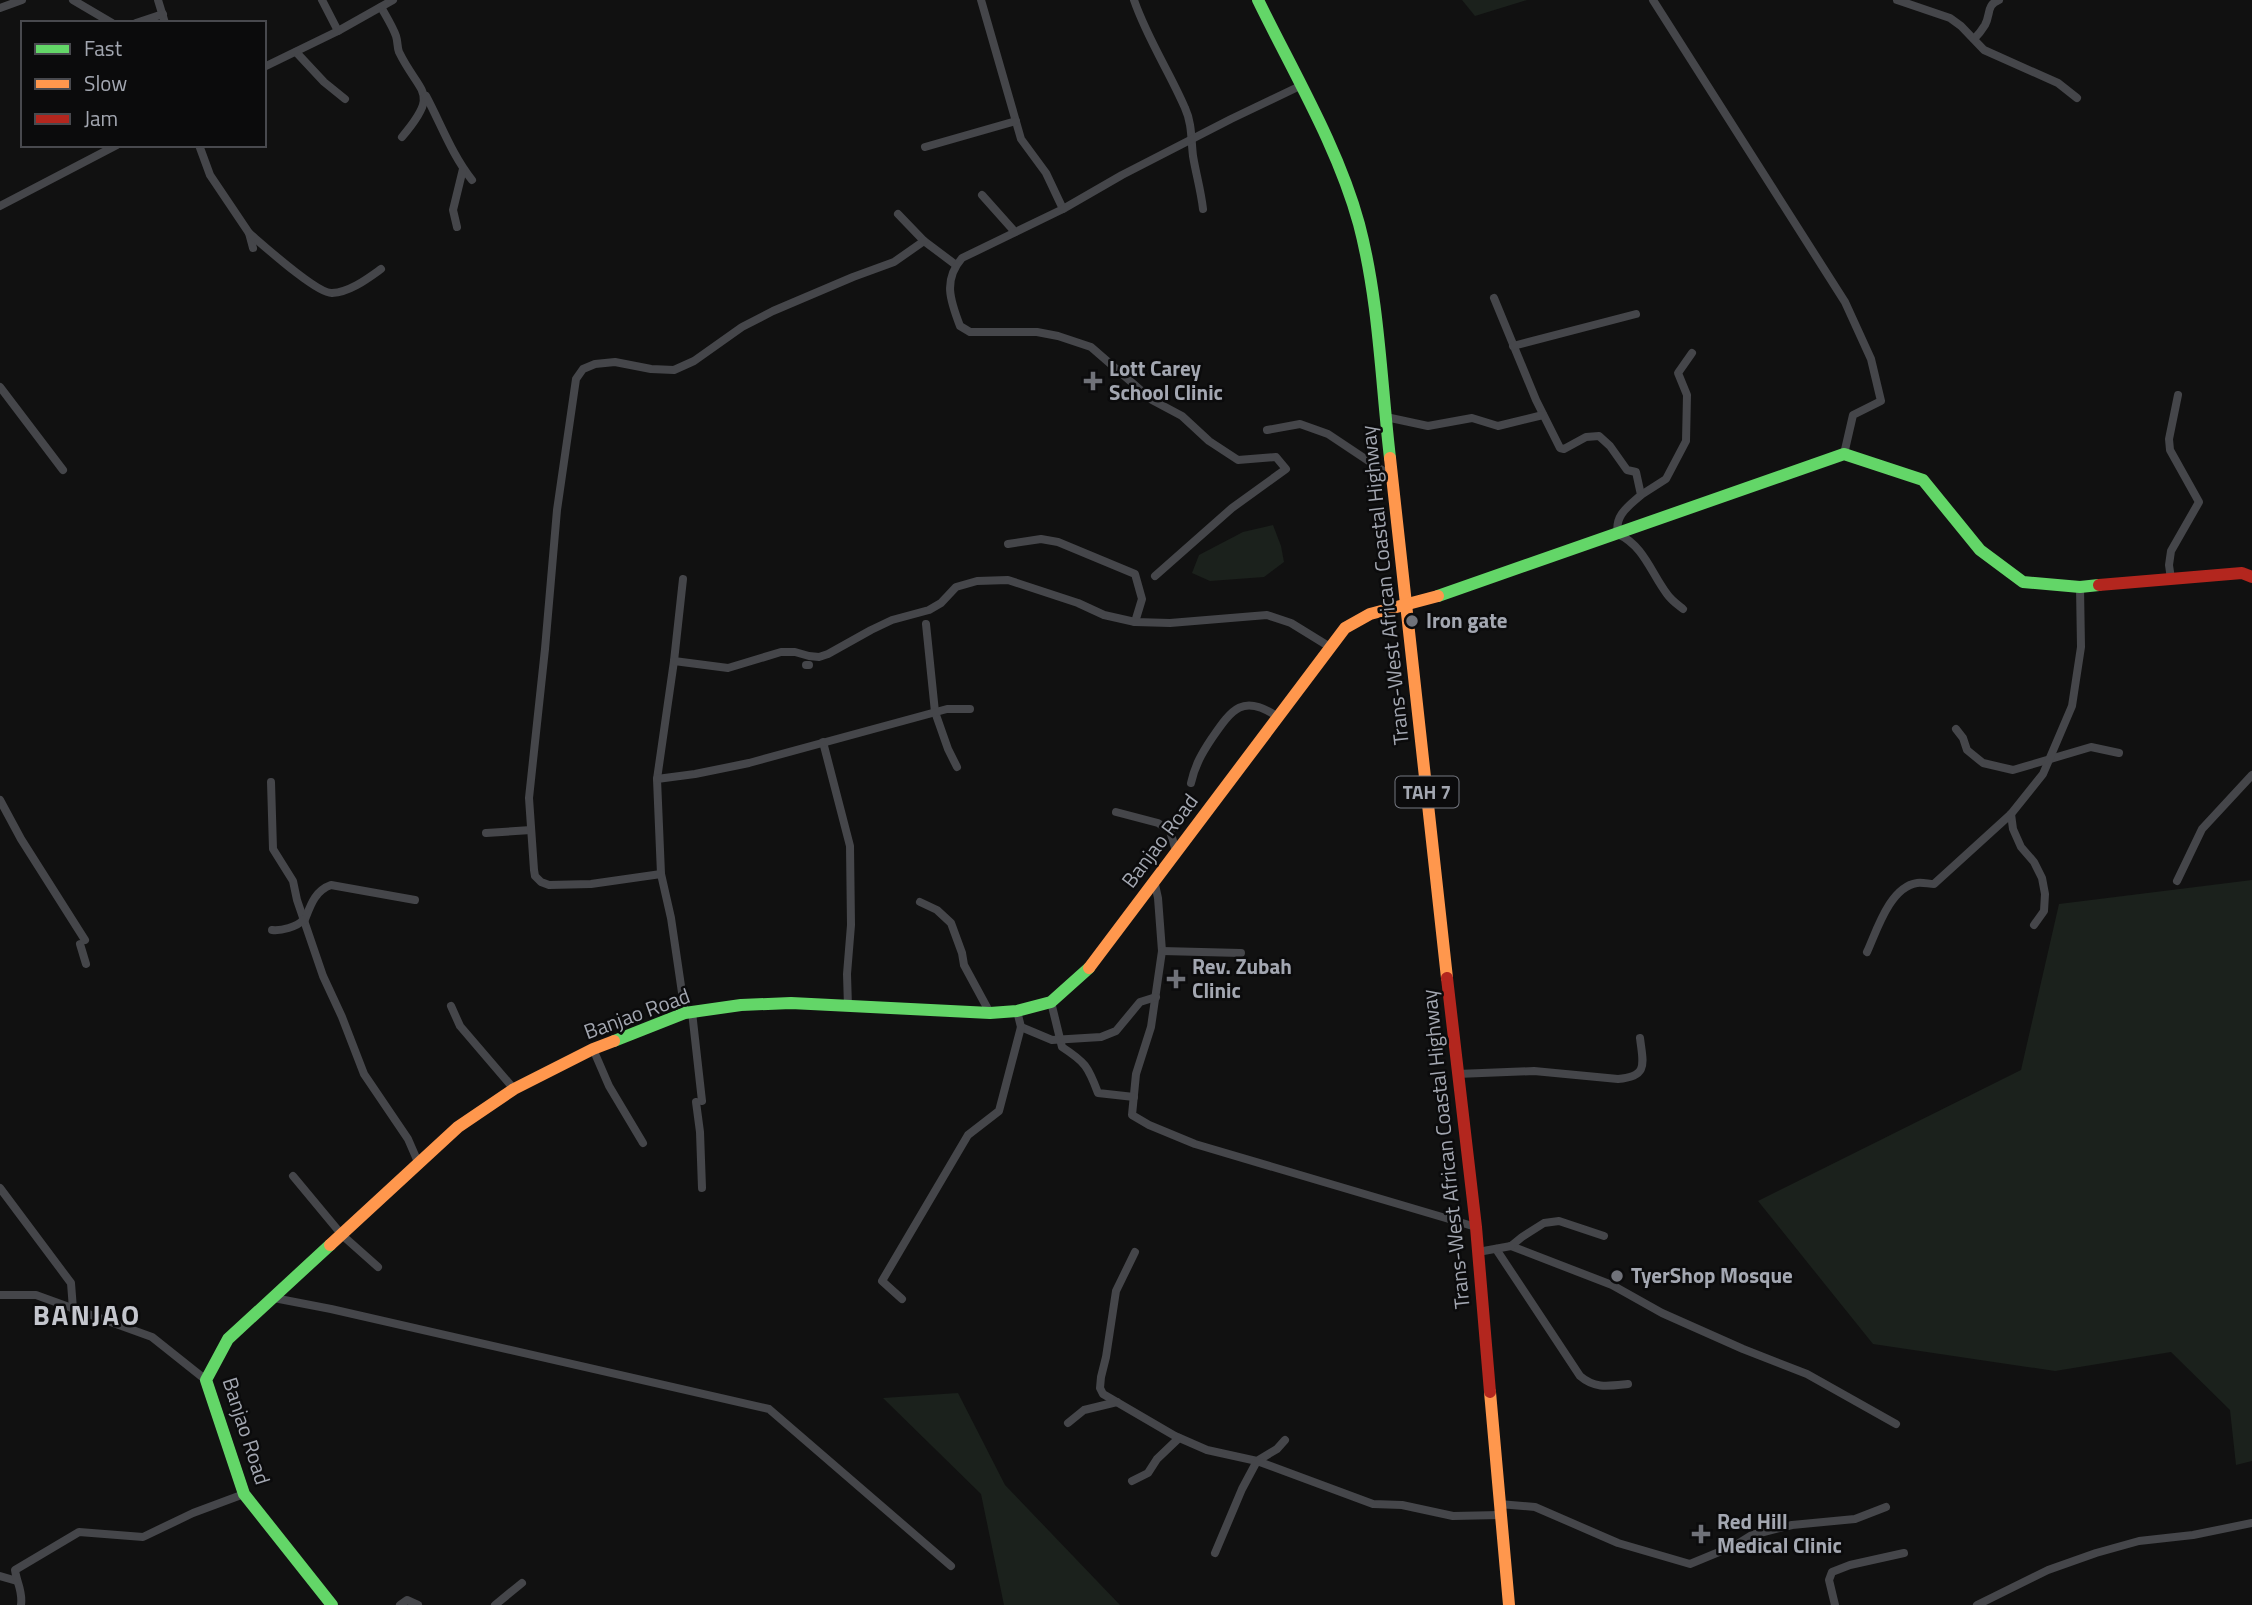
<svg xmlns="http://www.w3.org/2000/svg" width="2252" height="1605" viewBox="0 0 2252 1605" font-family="'Titillium Web',sans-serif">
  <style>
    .green { fill: #1b211c }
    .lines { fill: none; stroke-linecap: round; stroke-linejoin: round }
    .street { stroke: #45464a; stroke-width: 8 }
    .fast { stroke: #63d668; stroke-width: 12 }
    .slow { stroke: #ff974d; stroke-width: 12 }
    .jam { stroke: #b3261e; stroke-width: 12 }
    .poi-dot { fill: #707279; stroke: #0b0b0c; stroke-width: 2.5 }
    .labels { text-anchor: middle; stroke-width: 5; stroke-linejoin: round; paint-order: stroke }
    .shield { fill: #0b0b0c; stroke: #757880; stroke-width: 2 }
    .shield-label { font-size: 19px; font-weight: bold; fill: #a3a7b1 }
    .poi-label { font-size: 21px; font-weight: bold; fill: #a3a7b1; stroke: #0b0b0c; text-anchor: start }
    .street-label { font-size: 21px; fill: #a3a7b1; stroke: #0b0b0c }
    .district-label { font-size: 28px; font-weight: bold; letter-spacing: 2px; fill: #c4c6cd; stroke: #0b0b0c }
  </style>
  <rect width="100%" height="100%" fill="#111"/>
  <g class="green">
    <path d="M 1462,0 L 1527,0 L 1475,16 Z"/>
    <path d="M 1273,525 L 1281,546 L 1284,562 L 1264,577 L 1210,581 L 1192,573 L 1199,555 L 1243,532 Z"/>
    <path d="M 2252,880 L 2252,1461 L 2236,1465 L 2230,1410 L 2171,1352 L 2055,1371 L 1873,1344 L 1758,1201 L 2021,1070 L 2059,904 Z"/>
    <path d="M 958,1393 L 1005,1485 L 1120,1605 L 1004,1605 L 981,1494 L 883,1398 Z"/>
  </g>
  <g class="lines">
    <g class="street">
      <path d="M 73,0 L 112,23"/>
      <path d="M 158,0 L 165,23"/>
      <path d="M 322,0 L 338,31"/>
      <path d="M 981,0 L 1021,139 L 1046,173 L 1063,209"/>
      <path d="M 1134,0 C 1147,38 1169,71 1185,108 C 1192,123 1191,139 1193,156 C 1196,174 1201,191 1203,209"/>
      <path d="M 1653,0 L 1845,302 L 1871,359 L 1881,401 L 1853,415 L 1844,454"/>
      <path d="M 1897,0 L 1950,18 L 1961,26 L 1984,50 L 2058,83 L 2077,98"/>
      <path d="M 381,7 C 386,16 393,27 396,36 C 398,42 397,47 399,52 C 420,95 441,91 402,137"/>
      <path d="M 0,8 L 22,0"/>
      <path d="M 136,23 L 163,14"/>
      <path d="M 1974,39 C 1978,35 1982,30 1985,25 C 1991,14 1986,5 1999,0"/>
      <path d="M 296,52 L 324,82 L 345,99"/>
      <path d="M 264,67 L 338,31 L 393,0"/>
      <path d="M 426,96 C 441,124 452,155 472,180"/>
      <path d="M 199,145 L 210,175 L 249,233 L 253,248"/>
      <path d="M 925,147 L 1016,121"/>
      <path d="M 982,195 L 1015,232"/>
      <path d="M 0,206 L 117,145"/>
      <path d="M 898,214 L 924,241 L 956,265"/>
      <path d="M 457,227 L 453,210 L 463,169"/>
      <path d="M 249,233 C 263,245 317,294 332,293 C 350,292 367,279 381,269"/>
      <path d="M 1494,298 L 1536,400 L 1560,448 L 1564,449 L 1586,437 L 1599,436 L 1610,446 L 1627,470 L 1636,472 L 1641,495 C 1629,506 1614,515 1618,534 C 1644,546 1651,573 1667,594 C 1671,600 1678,605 1683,609"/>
      <path d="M 1513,346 L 1636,314"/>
      <path d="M 0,387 L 63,470"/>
      <path d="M 1386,417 L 1428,426 L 1472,418 L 1498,426 L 1543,415"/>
      <path d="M 1267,430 L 1300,424 L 1328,434 L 1391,476"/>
      <path d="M 1641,495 L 1666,479 L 1686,441 L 1687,395 L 1678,373 L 1692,353"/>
      <path d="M 1008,544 L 1041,539 L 1058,542 L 1135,574 L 1142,599 L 1135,622"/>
      <path d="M 1155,576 L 1232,508 L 1286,469 L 1276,457 L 1238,460 L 1209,441 L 1182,416 L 1152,400 L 1091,347 L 1058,336 L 1037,332 L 970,332 L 960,326 C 950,300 943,280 962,258 L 1063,209 L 1122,175 L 1231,119 L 1300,86"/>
      <path d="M 683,579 L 674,661 L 657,779 L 661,874 L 671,918 L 685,1013"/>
      <path d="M 2171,579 L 2169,565 L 2171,551 L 2199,502 L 2170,450 L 2169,439 L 2178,395"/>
      <path d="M 926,624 L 935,712 L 948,749 L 957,767"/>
      <path d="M 674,661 L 728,668 L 781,652 L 795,652 L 809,656 L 819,657 L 828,654 L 871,630 L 892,620 L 929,610 L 941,603 L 956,587 L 977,581 L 1008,580 L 1078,603 L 1104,615 L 1135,622 L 1170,623 L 1267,615 L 1291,623 L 1330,647"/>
      <path d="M 806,665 L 809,665"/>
      <path d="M 1956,729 L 1963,738 L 1967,750 L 1983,763 L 2013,770 L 2091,747 L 2119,753"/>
      <path d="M 823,742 L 850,846 L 851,925 L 847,974 L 848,1007"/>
      <path d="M 657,779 L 695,774 L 749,763 L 947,709 L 970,709"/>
      <path d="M 271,782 L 273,849 L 293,881 L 297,900 L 323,976 L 342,1017 L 364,1074 L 408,1139 L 418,1162"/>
      <path d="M 1191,783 C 1195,765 1202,753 1212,738 C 1232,709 1243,693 1278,717"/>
      <path d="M 0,800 L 21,839 L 85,940"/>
      <path d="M 1116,812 L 1158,823 L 1170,831 L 1176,851"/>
      <path d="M 2011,814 L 2013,829 L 2021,847 L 2034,862 L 2042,878 L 2045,894 L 2044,911 L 2034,925"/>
      <path d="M 486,833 L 531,830"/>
      <path d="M 661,874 L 591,884 L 549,885 L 541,882 L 535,876 L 534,870 L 529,798 L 545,649 L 557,510 L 576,379 L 583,369 L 595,364 L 615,362 L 651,369 L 674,370 L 694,361 L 742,327 L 773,311 L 853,277 L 894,262 L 924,241"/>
      <path d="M 1154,880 L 1158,898 L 1162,951 L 1151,1027 L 1136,1074 L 1132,1115 L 1149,1125 L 1195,1144 L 1476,1227"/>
      <path d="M 2177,881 L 2202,829 L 2252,775"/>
      <path d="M 920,902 L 937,910 L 951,923 L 962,953 L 964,965 L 990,1013"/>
      <path d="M 304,922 C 310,907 314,891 331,885 L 415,900"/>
      <path d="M 272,930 C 281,931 297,927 303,920"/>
      <path d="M 80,944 L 86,964"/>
      <path d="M 1162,951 L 1241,953"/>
      <path d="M 1867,952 C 1877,930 1890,887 1917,883 C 1922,882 1929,884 1934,884 L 2011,814 L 2043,774 L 2072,706 L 2081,647 L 2080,587"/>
      <path d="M 1051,1002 L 1062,1047 C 1085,1062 1088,1066 1098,1093 L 1134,1097"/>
      <path d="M 451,1006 L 460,1026 L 514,1089"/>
      <path d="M 692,1012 L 702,1101"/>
      <path d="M 1021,1027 L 1052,1040 L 1101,1037 L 1116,1031 L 1140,1002 L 1156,997"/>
      <path d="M 593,1049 L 609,1086 L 643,1143"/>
      <path d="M 1457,1074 L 1534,1071 L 1618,1079 C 1649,1077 1643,1063 1640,1038"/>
      <path d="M 696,1102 L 700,1132 L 702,1188"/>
      <path d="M 293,1176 L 342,1235 L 378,1267"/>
      <path d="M 0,1188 L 71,1283 L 73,1309"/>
      <path d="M 1511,1246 L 1612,1285 L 1662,1313 L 1743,1349 L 1807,1374 L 1896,1424"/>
      <path d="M 1496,1249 L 1580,1376 C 1595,1389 1609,1386 1628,1384"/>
      <path d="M 1135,1252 L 1116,1291 L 1106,1357 L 1101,1377 L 1100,1388 L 1103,1394 L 1175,1436 L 1207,1450 L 1257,1461 L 1277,1449 L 1285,1440"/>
      <path d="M 1478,1252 L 1511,1246 L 1522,1237 L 1544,1223 L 1559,1221 L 1604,1236"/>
      <path d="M 0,1295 L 36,1295 L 152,1337 L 206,1380"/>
      <path d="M 274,1298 L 331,1309 L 769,1409 L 951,1566"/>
      <path d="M 902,1299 L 882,1281 L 968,1135 L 999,1111 L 1021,1027 L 1017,1011"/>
      <path d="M 1068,1423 L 1084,1410 L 1117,1402"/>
      <path d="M 1132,1481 L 1148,1473 L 1157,1459 L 1179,1438"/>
      <path d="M 1499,1504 L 1535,1507 L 1618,1543 L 1690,1564 L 1736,1545 L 1752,1535 L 1792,1525 L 1855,1519 L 1886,1507"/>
      <path d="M 1215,1553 L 1242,1489 L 1257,1461 L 1373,1504 L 1402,1505 L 1453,1516 L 1500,1515"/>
      <path d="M 0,1576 L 17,1581"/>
      <path d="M 21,1605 C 23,1591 17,1584 15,1570 L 79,1532 L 143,1537 L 193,1513 L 244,1494"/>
      <path d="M 400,1605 L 407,1600 L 418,1605"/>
      <path d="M 495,1605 L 522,1583"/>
      <path d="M 1835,1605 L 1829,1580 L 1832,1572 L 1850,1565 L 1904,1553"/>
      <path d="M 1977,1605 L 2048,1570 L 2096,1553 L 2139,1541 L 2193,1535 L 2252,1523"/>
    </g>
    <g class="fast">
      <path d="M 1258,0 C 1293,72 1338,147 1359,224 C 1379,300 1381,381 1390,458"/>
      <path d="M 1438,596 L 1844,454 L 1923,480 L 1980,550 L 2023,582 L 2080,587 L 2099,585"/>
      <path d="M 614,1041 L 685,1013 L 741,1005 L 791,1003 L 990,1013 L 1017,1011 L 1051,1002 L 1089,968"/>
      <path d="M 330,1245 L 228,1339 L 206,1380 L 244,1494 L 332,1605"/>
    </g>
    <g class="slow">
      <path d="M 1390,458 L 1447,978"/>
      <path d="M 1089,968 L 1345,628 L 1370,614 L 1438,596"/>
      <path d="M 330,1245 L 458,1127 L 514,1089 L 593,1049 L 614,1041"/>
      <path d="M 1490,1392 L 1509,1605"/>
    </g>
    <g class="jam">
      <path d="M 2099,585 L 2242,573 L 2252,577"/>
      <path d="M 1447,978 L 1476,1227 L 1490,1392"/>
    </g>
  </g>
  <g class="poi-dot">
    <path d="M1089.5 370.5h7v7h7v7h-7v7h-7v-7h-7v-7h7z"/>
    <circle cx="1412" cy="621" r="7"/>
    <path d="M1172.5 968.5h7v7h7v7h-7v7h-7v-7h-7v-7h7z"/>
    <circle cx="1617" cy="1276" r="7"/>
    <path d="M1697.5 1523.5h7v7h7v7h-7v7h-7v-7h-7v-7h7z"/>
  </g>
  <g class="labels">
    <rect class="shield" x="1395.5" y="776.5" width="63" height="31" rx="5"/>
    <g class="shield-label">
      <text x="1427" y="799">TAH 7</text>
    </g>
    <g class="poi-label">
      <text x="1109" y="376">Lott Carey<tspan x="1109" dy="24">School Clinic</tspan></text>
      <text x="1426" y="628">Iron gate</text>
      <text x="1192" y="974">Rev. Zubah<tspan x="1192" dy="24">Clinic</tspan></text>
      <text x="1631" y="1283">TyerShop Mosque</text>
      <text x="1717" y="1529">Red Hill<tspan x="1717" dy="24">Medical Clinic</tspan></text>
    </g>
    <g class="street-label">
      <text transform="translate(1385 585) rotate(-96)" y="7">Trans-West African Coastal Highway</text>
      <text transform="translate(1160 841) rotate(-53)" y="7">Banjao Road</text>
      <text transform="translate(637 1014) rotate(-20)" y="7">Banjao Road</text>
      <text transform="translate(1446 1149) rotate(-96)" y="7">Trans-West African Coastal Highway</text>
      <text transform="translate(246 1431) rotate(72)" y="7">Banjao Road</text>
    </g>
    <g class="district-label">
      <text x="87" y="1325">BANJAO</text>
    </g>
  </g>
  <rect x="21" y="21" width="245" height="126" fill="#0b0b0c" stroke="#48494e" stroke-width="2"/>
  <rect x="35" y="44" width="35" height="10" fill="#63d668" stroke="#48494e" stroke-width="2"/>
  <text x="84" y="56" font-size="21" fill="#a3a7b1">Fast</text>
  <rect x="35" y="79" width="35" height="10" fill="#ff974d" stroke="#48494e" stroke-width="2"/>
  <text x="84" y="91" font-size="21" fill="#a3a7b1">Slow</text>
  <rect x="35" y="114" width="35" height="10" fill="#b3261e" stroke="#48494e" stroke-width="2"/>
  <text x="84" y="126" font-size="21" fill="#a3a7b1">Jam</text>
</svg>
